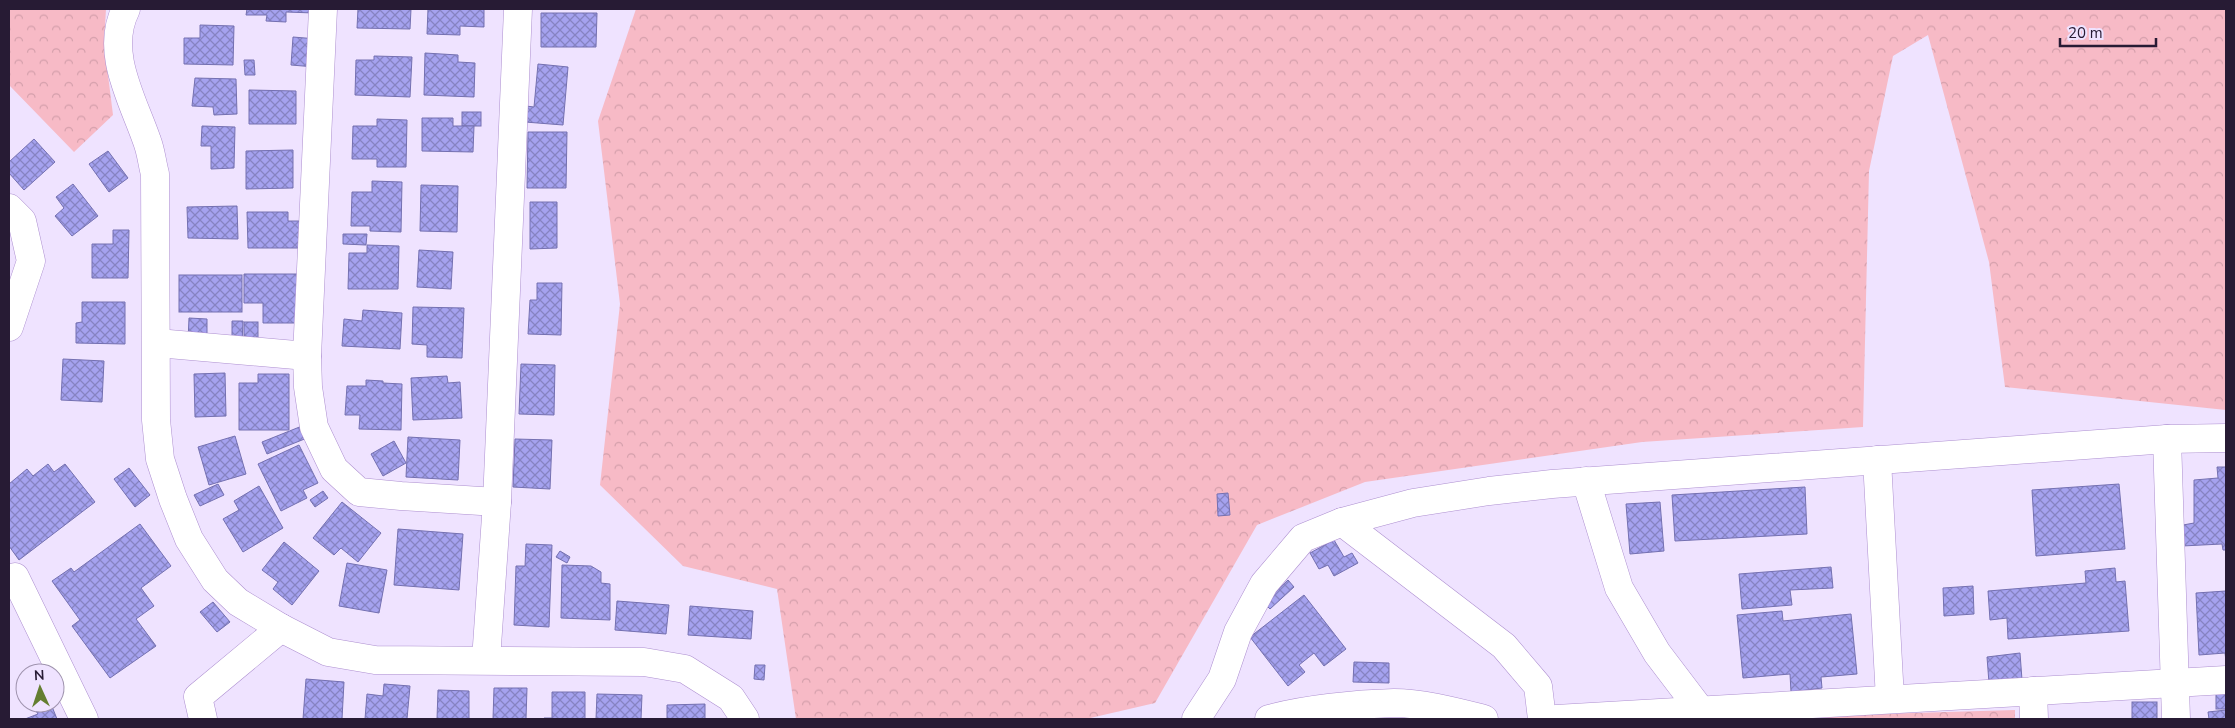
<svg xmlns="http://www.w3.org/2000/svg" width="2235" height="728" viewBox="0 0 2235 728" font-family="'Nunito Sans',sans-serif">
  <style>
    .forest { fill: url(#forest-crowns) }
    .building { fill: url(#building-cross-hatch); stroke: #7470b1 }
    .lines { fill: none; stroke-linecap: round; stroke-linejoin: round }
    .minor-casing { stroke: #ad8fd0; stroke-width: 29 }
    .tertiary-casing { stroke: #ad8fd0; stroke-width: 29 }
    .minor { stroke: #fff; stroke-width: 28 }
    .tertiary { stroke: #fff; stroke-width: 28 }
  </style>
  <defs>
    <pattern id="forest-crowns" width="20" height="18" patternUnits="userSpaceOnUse" patternTransform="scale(1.25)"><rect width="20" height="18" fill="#f7bac6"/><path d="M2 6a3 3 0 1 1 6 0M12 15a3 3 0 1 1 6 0" fill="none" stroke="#d49fab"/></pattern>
    <pattern id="building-cross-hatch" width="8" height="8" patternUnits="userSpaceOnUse" patternTransform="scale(1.25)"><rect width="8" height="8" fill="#a5a2ef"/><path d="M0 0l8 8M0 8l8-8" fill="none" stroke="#8683c2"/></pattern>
  </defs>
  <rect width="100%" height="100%" fill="#efe3ff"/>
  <g class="forest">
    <path d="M 9,9 L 106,9 L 104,43 L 113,115 L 74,152 L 9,85 Z"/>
    <path d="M 636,9 L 2226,9 L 2226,410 L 2005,387 L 1989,262 L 1928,35 L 1893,56 L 1869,171 L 1863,427 L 1642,442 L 1365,482 L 1257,525 L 1155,703 L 1086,719 L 796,719 L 777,589 L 683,566 L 600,485 L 620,304 L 598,121 Z"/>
    <path d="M 2015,710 L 2015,719 L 1810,719 L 1810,716 Z"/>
  </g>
  <g class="building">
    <path d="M 247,9 L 314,9 L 314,13 L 286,12 L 286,22 L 266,21 L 267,15 L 246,15 Z"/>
    <path d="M 358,9 L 411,9 L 410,29 L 357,28 Z"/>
    <path d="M 428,9 L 484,9 L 484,27 L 460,26 L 460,35 L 427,34 Z"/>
    <path d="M 541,13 L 597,13 L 596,47 L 541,47 Z"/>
    <path d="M 200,25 L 234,26 L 233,65 L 184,64 L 184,38 L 200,38 Z"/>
    <path d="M 293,37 L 317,39 L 315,67 L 291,65 Z"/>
    <path d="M 425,53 L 458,55 L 458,62 L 475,63 L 474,97 L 424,95 Z"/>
    <path d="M 374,56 L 412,57 L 410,97 L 355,95 L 356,60 L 374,60 Z"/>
    <path d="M 244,60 L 254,60 L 255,75 L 245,75 Z"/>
    <path d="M 538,64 L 568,67 L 563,125 L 525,122 L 526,106 L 534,107 Z"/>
    <path d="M 195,78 L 236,79 L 237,114 L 214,115 L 213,107 L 192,106 Z"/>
    <path d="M 249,90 L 296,91 L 296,124 L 249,124 Z"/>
    <rect x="462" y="112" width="19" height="14"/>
    <path d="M 422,118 L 453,118 L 453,126 L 474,126 L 473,152 L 422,151 Z"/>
    <path d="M 377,119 L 407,120 L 406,167 L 377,167 L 377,159 L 352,159 L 353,126 L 377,126 Z"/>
    <path d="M 202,126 L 235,127 L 234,168 L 211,169 L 211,146 L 201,146 Z"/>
    <path d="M 528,132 L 567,132 L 566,188 L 527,188 Z"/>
    <path d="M 34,139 L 55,162 L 24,190 L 9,173 L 9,162 Z"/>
    <path d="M 293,150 L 293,188 L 246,189 L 246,151 Z"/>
    <path d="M 108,151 L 128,178 L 109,192 L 89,164 Z"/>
    <path d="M 372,181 L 402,182 L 401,232 L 370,231 L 370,226 L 351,226 L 352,192 L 372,192 Z"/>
    <path d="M 73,184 L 98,216 L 72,236 L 55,216 L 64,208 L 56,197 Z"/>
    <path d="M 421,185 L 458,186 L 457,232 L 420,231 Z"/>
    <path d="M 530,202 L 557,202 L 557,248 L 530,249 Z"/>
    <path d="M 237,206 L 238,239 L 188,238 L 187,207 Z"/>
    <path d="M 247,212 L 288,212 L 288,221 L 300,221 L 300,248 L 248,248 Z"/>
    <path d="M 113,230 L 129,230 L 128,278 L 92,278 L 92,244 L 113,244 Z"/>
    <path d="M 343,234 L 367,234 L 366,245 L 343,244 Z"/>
    <path d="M 367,245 L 399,246 L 398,289 L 348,289 L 349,253 L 367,253 Z"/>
    <path d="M 419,250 L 453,252 L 451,289 L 417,287 Z"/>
    <path d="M 244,274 L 308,274 L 308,323 L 263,323 L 263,303 L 244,303 Z"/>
    <rect x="179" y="275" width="63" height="37"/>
    <path d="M 537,283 L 562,283 L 561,335 L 528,334 L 530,300 L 537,300 Z"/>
    <path d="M 82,302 L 125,302 L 125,344 L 76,343 L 76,323 L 82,322 Z"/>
    <path d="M 413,307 L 464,308 L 462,358 L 427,357 L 427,345 L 412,344 Z"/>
    <path d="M 363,310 L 402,313 L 400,349 L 342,346 L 344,319 L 362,321 Z"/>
    <path d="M 189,318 L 207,319 L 207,341 L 188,341 Z"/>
    <path d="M 232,321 L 243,321 L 242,343 L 232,343 Z"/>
    <rect x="244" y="322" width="14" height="22"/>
    <path d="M 63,359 L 104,361 L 102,402 L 61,400 Z"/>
    <path d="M 521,364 L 555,365 L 554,415 L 519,414 Z"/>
    <path d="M 225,373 L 226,416 L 195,417 L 194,374 Z"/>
    <path d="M 258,374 L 289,374 L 289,430 L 239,430 L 239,383 L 258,383 Z"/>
    <path d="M 447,376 L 448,383 L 460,382 L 462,418 L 413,420 L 411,378 Z"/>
    <path d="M 366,380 L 383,381 L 383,383 L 402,384 L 401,430 L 359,429 L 360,415 L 345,415 L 347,386 L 366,386 Z"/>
    <path d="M 307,424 L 312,436 L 267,454 L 262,442 Z"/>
    <path d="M 235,436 L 246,474 L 209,485 L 198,447 Z"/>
    <path d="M 408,437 L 460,440 L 458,480 L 406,477 Z"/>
    <path d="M 515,439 L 552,440 L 550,489 L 513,487 Z"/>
    <path d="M 394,441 L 406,463 L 383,476 L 371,454 Z"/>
    <path d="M 299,445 L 318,483 L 303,490 L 307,498 L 281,511 L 258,464 Z"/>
    <path d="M 48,464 L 54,472 L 65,464 L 95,502 L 19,560 L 9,546 L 9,484 L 27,469 L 33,476 Z"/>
    <path d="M 2217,467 L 2226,467 L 2226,550 L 2223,550 L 2222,544 L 2182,546 L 2183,525 L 2194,523 L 2194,480 L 2218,478 Z"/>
    <path d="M 129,468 L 150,495 L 135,507 L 114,479 Z"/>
    <path d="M 218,484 L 224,495 L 200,506 L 194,495 Z"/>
    <path d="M 2119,484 L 2125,549 L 2036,556 L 2032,490 Z"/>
    <path d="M 259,486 L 283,528 L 243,552 L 223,519 L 239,510 L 234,501 Z"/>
    <path d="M 1805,487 L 1807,534 L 1675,541 L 1672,495 Z"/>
    <path d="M 323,491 L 328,498 L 315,507 L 310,500 Z"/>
    <path d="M 1228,493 L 1230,515 L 1218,516 L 1217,494 Z"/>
    <path d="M 342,502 L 381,533 L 358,562 L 341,548 L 334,555 L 313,538 Z"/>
    <path d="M 1660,502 L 1664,551 L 1630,554 L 1626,504 Z"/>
    <path d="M 140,524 L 171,566 L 141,588 L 154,606 L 136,619 L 156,646 L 110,678 L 72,626 L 80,620 L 52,581 L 71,568 L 74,572 Z"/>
    <path d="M 398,529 L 463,534 L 459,590 L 394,585 Z"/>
    <path d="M 1334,540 L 1344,557 L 1352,553 L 1358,563 L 1334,576 L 1328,565 L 1319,569 L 1310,553 Z"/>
    <path d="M 284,542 L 319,571 L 292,605 L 273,589 L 278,582 L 262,570 Z"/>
    <path d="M 526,544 L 552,545 L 549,627 L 514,625 L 516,566 L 525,566 Z"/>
    <path d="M 560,551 L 570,557 L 567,563 L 556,557 Z"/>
    <path d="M 347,563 L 387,570 L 379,613 L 339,606 Z"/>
    <path d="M 562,565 L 591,566 L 601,572 L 601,583 L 610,584 L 610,620 L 561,618 Z"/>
    <path d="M 1831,567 L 1833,588 L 1790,590 L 1792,605 L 1742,609 L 1739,574 Z"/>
    <path d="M 2115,568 L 2116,582 L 2125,581 L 2129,631 L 2008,639 L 2007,618 L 1990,620 L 1988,591 L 2086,583 L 2085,571 Z"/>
    <path d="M 1288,580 L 1294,587 L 1270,609 L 1264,603 Z"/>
    <path d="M 1973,586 L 1974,614 L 1944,616 L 1943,588 Z"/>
    <path d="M 2226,591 L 2226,661 L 2225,653 L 2199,655 L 2196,593 Z"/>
    <path d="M 1304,595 L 1346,649 L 1324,666 L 1314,653 L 1299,665 L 1305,672 L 1288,686 L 1250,637 Z"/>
    <path d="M 617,601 L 669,605 L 666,634 L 615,630 Z"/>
    <path d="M 213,602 L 230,622 L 217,632 L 200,612 Z"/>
    <path d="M 690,606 L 753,611 L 751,639 L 688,635 Z"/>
    <path d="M 1782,611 L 1783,621 L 1851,614 L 1857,674 L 1821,677 L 1822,688 L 1791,692 L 1790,674 L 1743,678 L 1737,615 Z"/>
    <path d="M 2020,653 L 2022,680 L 1989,683 L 1987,657 Z"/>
    <path d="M 1354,662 L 1389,663 L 1389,683 L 1353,682 Z"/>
    <path d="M 755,665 L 765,665 L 764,680 L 754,679 Z"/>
    <path d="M 306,679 L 344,682 L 342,719 L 303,719 Z"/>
    <path d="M 384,684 L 410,686 L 407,719 L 365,719 L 367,694 L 383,696 Z"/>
    <path d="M 494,688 L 527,688 L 526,719 L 493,719 Z"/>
    <path d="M 438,690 L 469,691 L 469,719 L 437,719 Z"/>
    <path d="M 552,692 L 585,692 L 585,719 L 544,719 L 544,718 L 552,718 Z"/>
    <rect x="2216" y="692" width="10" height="17"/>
    <path d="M 597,694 L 642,695 L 641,719 L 596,719 Z"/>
    <rect x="2132" y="702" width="25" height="17"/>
    <path d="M 51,704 L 57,719 L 25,719 L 38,714 L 36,711 Z"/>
    <path d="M 705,704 L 705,719 L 646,719 L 667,719 L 667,705 Z"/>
    <path d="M 2226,710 L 2226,719 L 2209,719 L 2208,712 Z"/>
  </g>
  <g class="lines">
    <g class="minor-casing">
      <g id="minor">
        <path d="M 126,9 C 104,52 133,100 147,141 C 151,151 152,163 155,174 L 156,420 L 160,459 L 173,499 L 189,539 L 215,580 L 238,602 L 281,628 L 328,652 L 375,660 L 644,662 L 685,669 L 731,698 L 745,719"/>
        <path d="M 323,9 L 307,356 L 308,387 L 314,427 L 334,469 L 359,492 L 401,496 L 497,502"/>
        <path d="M 9,208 L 22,221 L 31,261 L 9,327"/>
        <path d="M 157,343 L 307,356"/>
        <path d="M 2167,439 L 2176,719"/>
        <path d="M 1877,460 L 1890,699"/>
        <path d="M 1586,481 L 1619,588 L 1657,653 L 1701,711"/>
        <path d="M 9,580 L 15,577 L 84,719"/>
        <path d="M 486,660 L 497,502 L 518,9"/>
        <path d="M 2033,691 L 2034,719"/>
        <path d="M 203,719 L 198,697 L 281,628"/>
        <path d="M 1196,719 L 1222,679 L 1238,632 L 1264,584 L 1303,538 L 1342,522"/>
        <path d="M 1542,719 L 1538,686 L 1504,646 L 1342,522 L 1413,503 L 1489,491 L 1552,484 L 2167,439 L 2226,438"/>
        <path d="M 1556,719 L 2226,680"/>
      </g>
    </g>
    <g class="tertiary-casing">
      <path id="tertiary" d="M 1269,719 C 1305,709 1356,704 1394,703 C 1422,703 1456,712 1484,719"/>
    </g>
    <use href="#minor" class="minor"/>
    <use href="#tertiary" class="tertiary"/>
  </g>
  <rect width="2235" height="728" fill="none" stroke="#271b34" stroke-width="20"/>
  <g transform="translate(40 688) rotate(357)"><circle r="24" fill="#efe3ff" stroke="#9f93ae"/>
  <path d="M0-4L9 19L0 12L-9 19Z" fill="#647e31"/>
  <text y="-8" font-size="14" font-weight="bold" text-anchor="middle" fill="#271b34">N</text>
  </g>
  <path d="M2060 38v8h96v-8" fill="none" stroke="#271b34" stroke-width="2.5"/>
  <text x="2068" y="38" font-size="15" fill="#271b34" stroke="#efe3ff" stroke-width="4" paint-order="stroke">20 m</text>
</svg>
